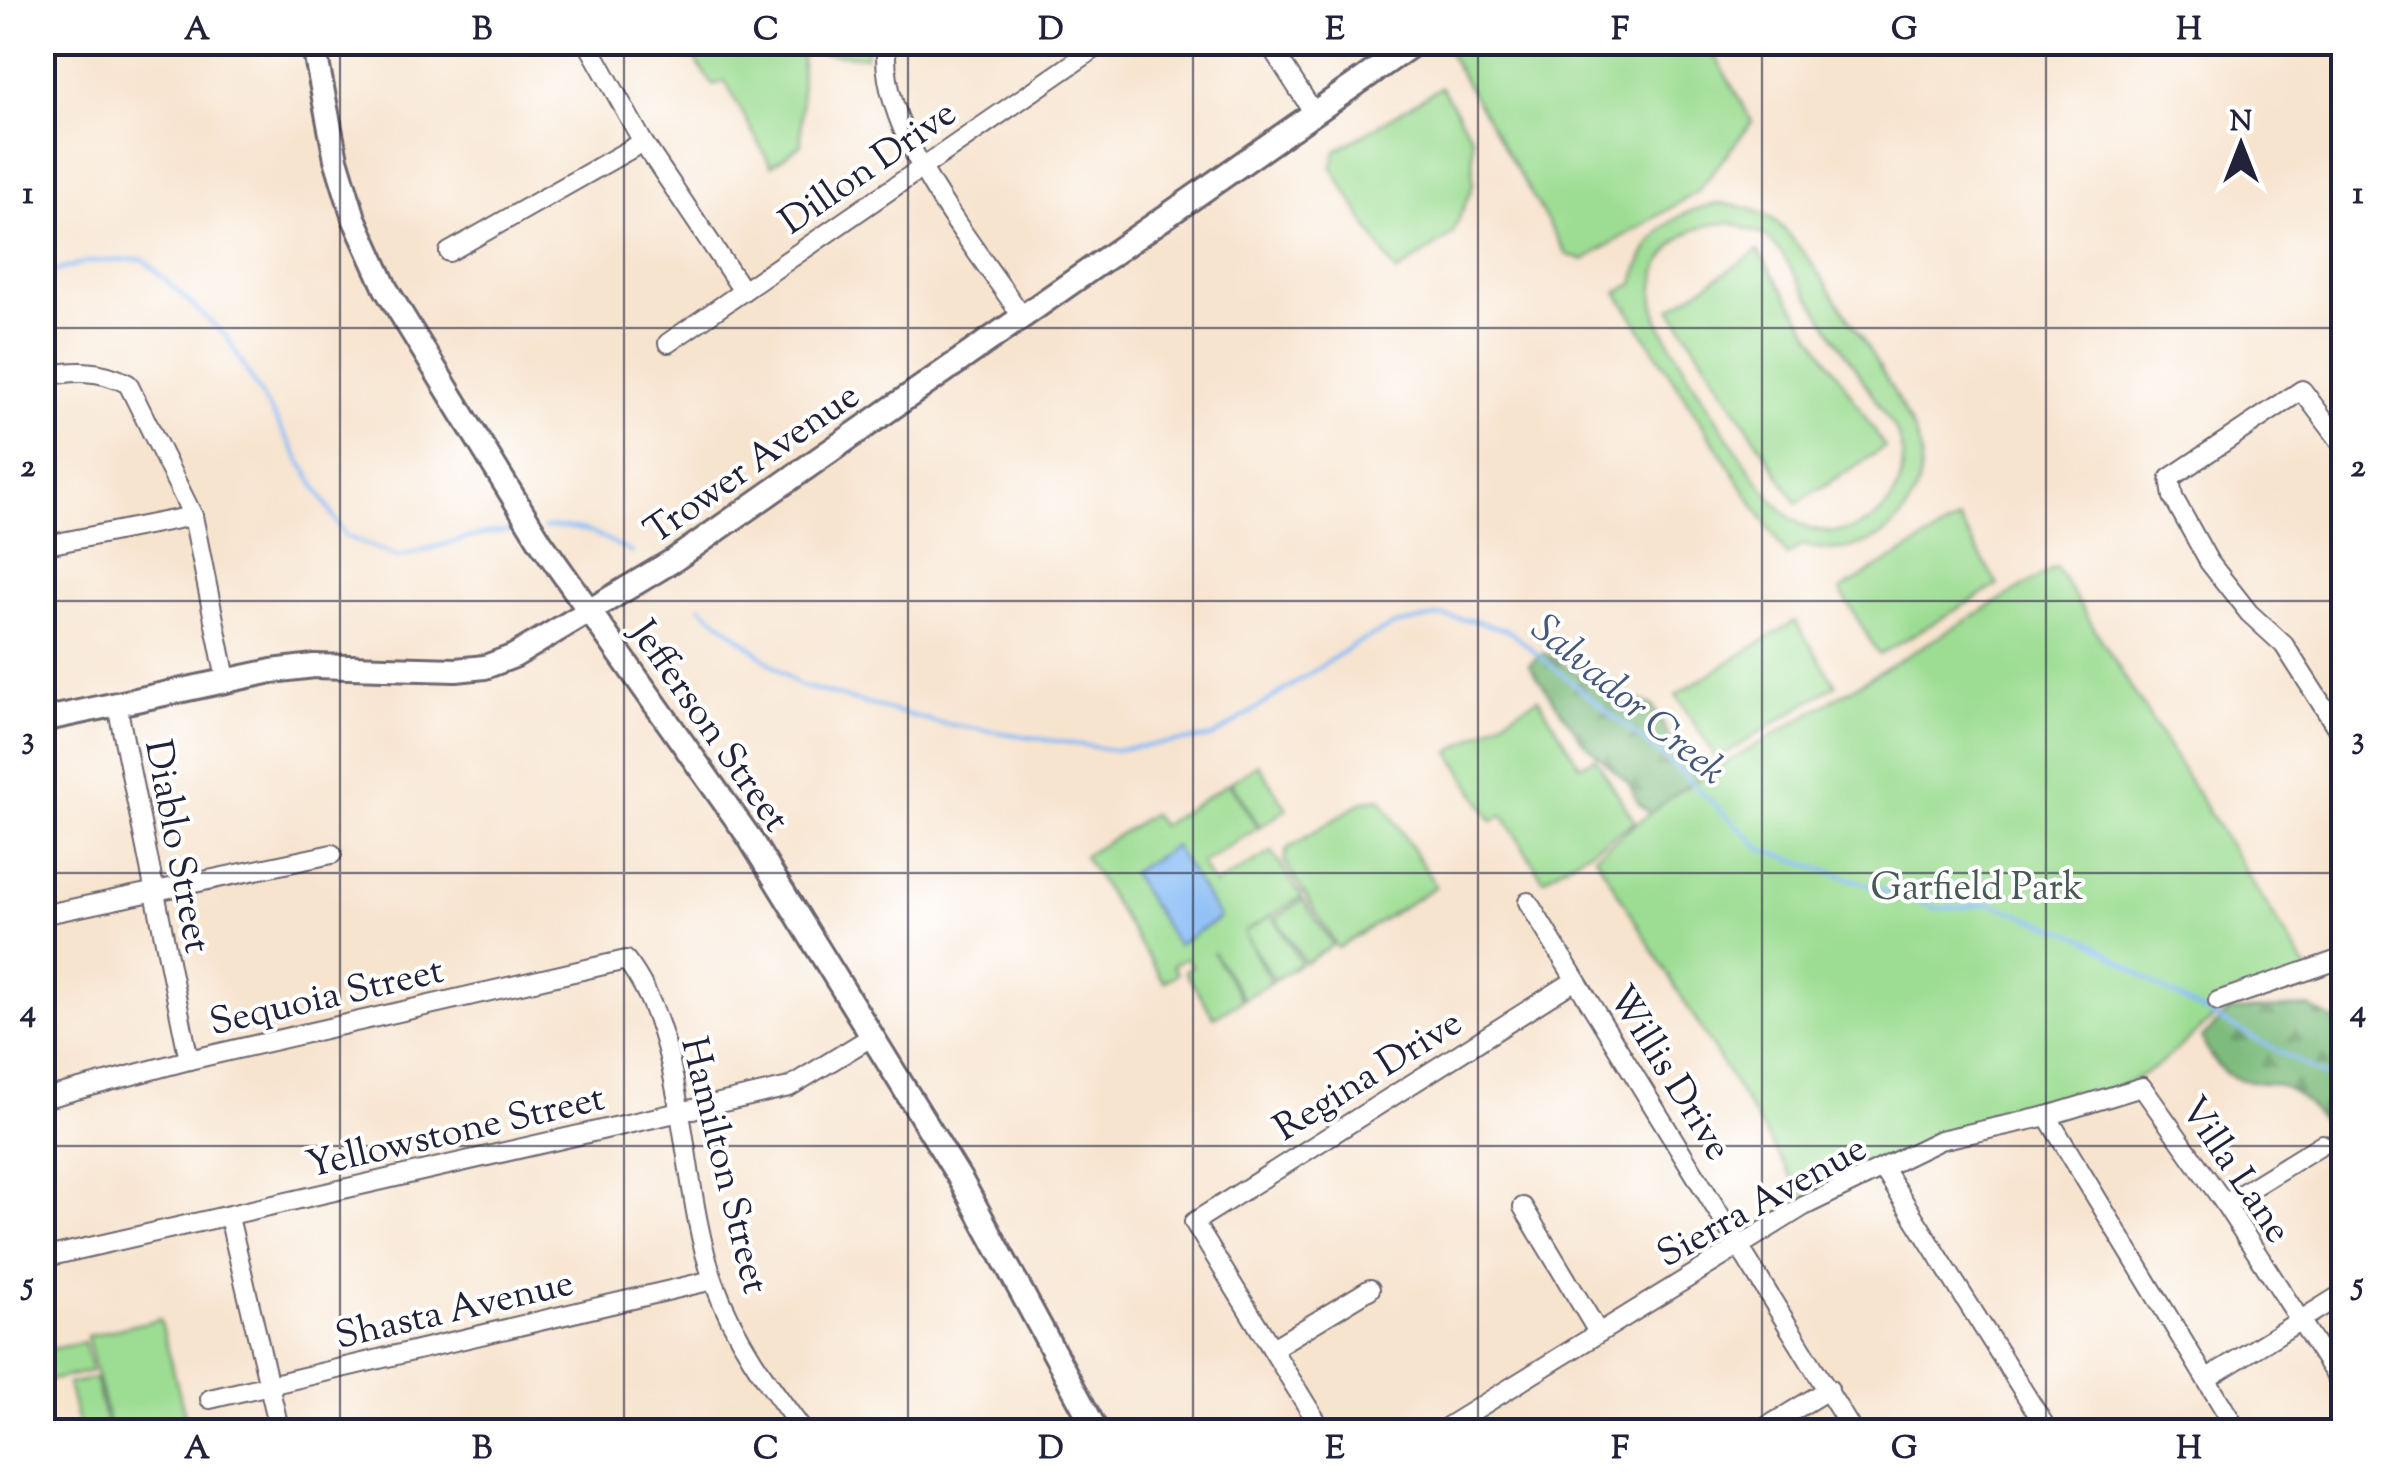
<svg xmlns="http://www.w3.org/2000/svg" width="2386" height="1474" viewBox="0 0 2386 1474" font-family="'Sorts Mill Goudy',serif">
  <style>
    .forest { fill: url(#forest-firs); stroke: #506f5c; stroke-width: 2.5 }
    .green { fill: #9ddd93; stroke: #608067; stroke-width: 2.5; fill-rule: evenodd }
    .water { fill: #87bbf5; stroke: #546e98; stroke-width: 2.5 }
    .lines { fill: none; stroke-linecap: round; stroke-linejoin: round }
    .stream { stroke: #87bbf5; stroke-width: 4 }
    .street-casing { stroke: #6d666f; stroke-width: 22 }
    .secondary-casing { stroke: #6d666f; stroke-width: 28 }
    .street { stroke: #fff; stroke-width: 18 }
    .secondary { stroke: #fff; stroke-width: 22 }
    .grid { fill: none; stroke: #22223b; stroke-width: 2.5; stroke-opacity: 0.55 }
    .labels { text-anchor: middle; stroke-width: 8; stroke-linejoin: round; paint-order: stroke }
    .street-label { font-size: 38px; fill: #22223b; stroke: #fff }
    .park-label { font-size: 38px; fill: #475a55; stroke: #fff }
    .water-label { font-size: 40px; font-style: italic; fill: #45587c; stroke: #fff }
    .neatline { fill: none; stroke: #22223b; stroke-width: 4 }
    .grid-label { font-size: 32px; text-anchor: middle; font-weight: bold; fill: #22223b }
  </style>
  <defs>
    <pattern id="forest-firs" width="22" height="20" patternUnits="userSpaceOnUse" patternTransform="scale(2.5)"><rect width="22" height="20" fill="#7ebc7d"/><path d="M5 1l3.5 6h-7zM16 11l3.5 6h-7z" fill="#679868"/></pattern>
  </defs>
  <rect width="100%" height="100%" fill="#fff"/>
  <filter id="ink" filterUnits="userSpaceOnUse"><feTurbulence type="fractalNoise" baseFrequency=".01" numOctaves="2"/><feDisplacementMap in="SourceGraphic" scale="20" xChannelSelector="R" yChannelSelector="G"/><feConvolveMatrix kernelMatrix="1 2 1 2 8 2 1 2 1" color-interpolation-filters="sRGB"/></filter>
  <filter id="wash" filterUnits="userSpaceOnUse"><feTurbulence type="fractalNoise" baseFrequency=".0048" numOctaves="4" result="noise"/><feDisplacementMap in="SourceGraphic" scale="40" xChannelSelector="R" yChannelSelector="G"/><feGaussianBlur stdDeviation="2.25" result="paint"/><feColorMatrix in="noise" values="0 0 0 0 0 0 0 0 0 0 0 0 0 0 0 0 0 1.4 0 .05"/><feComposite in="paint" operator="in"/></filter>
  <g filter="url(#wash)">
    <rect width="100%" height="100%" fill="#f7e4cf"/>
    <g class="forest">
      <path d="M 1544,652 L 1590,682 L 1653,706 L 1677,751 L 1695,768 L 1740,765 L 1657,819 L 1638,803 L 1629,784 L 1582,741 L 1529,665 Z"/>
      <path d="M 2309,1007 L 2334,1020 L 2343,1033 L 2343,1138 C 2320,1125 2316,1109 2298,1095 C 2264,1069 2225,1102 2202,1038 L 2229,1011 Z"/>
    </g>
    <g class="green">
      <path d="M 683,43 L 868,43 L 866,57 L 802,51 L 801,145 L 771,166 L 725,81 L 713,85 Z"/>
      <path d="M 1469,43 L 1708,43 L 1752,122 L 1697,192 L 1584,260 L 1567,255 L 1449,54 Z"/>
      <path d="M 1441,87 L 1472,137 L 1473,185 L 1452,235 L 1396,273 L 1332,168 L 1336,151 Z"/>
      <path d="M 1718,204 C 1740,205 1759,209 1776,222 C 1805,243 1918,419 1921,454 C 1923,485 1909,516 1884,534 C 1859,550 1831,553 1803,545 L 1787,556 L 1617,292 L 1634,284 C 1644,238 1672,211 1718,204 ZM 1732,223 L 1766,236 L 1782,254 L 1897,433 C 1906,458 1905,484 1887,506 C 1864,534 1820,540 1791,518 C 1760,495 1679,360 1658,320 C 1641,268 1676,221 1732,223 Z"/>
      <path d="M 1758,251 L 1885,447 L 1797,503 L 1671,308 Z"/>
      <path d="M 1959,520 L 1998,585 L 1879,655 L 1840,590 Z"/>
      <path d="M 2056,567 L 2316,984 L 2227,1006 L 2160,1064 L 2122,1087 L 2002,1122 L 1842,1188 L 1803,1196 L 1595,855 L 1678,792 Z"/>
      <path d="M 1795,621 L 1836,685 L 1717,759 L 1676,695 Z"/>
      <path d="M 1538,698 L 1580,766 L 1595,758 L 1635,822 L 1543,879 L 1503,815 L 1492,821 L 1450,752 Z"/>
      <path d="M 1258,764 L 1287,809 L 1260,827 L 1231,782 Z"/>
      <path d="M 1229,783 L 1258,828 L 1201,864 L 1214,885 L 1272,852 L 1302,897 L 1244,932 L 1272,915 L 1301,963 L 1274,980 L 1244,933 L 1271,982 L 1244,999 L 1213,952 L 1242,1000 L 1214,1017 L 1185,971 L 1192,966 L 1186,958 L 1173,965 L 1177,974 L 1164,982 L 1084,856 L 1152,814 L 1161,826 Z"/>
      <path d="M 1380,798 L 1436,886 L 1338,948 L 1284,861 L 1287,849 L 1364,801 Z"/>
      <path d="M 1303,900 L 1333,945 L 1305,963 L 1276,918 Z"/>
      <path d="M 160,1319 L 189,1431 L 111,1431 L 87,1336 Z"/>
      <path d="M 84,1342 L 92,1371 L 43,1382 L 43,1351 Z"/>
      <path d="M 95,1378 L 108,1431 L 80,1431 L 68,1384 Z"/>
    </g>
    <path class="water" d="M 1174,846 L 1220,918 L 1177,945 L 1131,873 Z"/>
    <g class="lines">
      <g class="stream">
        <path d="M 42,275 L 86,262 L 143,259 L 226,336 L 345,536 L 398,557 L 487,533 L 525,530"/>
        <path d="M 544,528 C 580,524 602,536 632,553"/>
        <path d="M 700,606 L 798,685 L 939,723 L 1114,750 L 1213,737 L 1355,644 L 1395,625 L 1441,616 L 1475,621 L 1509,631 L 1667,760 L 1762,849 L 1939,909 L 1993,904 L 2089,940 L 2162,989 L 2344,1086"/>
      </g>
    </g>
  </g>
  <g filter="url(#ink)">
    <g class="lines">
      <g class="street-casing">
        <g id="street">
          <path d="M 587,42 L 643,142 L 743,291"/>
          <path d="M 887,42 C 875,129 973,243 1021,315"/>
          <path d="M 1268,42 L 1314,113"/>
          <path d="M 449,252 L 643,142"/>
          <path d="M 668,343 L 1104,42"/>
          <path d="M 42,377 C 73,370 100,369 128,384 L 193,516 L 226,679"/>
          <path d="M 2344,446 L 2302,390 L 2170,478 L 2173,497 L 2209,562 L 2249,613 L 2284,645 L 2344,739"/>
          <path d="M 42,546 L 193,516"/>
          <path d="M 117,705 L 189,1060"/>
          <path d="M 1528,902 L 1853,1432"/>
          <path d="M 42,915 L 332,854"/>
          <path d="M 2218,1001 L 2344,958"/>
          <path d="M 42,1099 L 189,1060 L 626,960 C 689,1040 679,1187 714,1282 C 734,1338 768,1384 804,1432"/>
          <path d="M 2047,1116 L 2238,1432"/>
          <path d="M 1884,1170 L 2049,1432"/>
          <path d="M 2225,1204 L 2322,1144"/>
          <path d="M 1523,1207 L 1598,1332"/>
          <path d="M 229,1217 L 280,1432"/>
          <path d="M 42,1258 L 789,1087 L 871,1037"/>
          <path d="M 1273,1348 L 1370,1289"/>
          <path d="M 2206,1379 L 2344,1293"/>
          <path d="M 210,1399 L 713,1280"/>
          <path d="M 1323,1432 L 1194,1222 L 1574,981"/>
          <path d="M 1439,1432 L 1804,1206 L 1940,1140 L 2047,1116 L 2142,1087 L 2225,1204 L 2344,1388"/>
          <path d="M 1758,1432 L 1829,1389"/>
        </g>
      </g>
      <g class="secondary-casing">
        <g id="secondary">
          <path d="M 313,42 L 336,159 L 354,218 L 386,289 L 540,541 L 749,837 L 962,1182 L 1097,1432"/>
          <path d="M 42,720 L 272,671 L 314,666 L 456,670 L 485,667 L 514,656 L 674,560 L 1416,42"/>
        </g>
      </g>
      <use href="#street" class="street"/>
      <use href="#secondary" class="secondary"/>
    </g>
  </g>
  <path class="grid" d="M 340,42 L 340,1432M 624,42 L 624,1432M 908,42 L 908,1432M 1193,42 L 1193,1432M 1478,42 L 1478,1432M 1762,42 L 1762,1432M 2046,42 L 2046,1432M 42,328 L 2344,328M 42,601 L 2344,601M 42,873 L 2344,873M 42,1146 L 2344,1146"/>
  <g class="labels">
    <g class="street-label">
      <text transform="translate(867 166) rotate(-35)" y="13">Dillon Drive</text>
      <text transform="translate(751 462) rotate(-35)" y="13">Trower Avenue</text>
      <text transform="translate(711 725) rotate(55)" y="13">Jefferson Street</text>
      <text transform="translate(179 846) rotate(79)" y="13">Diablo Street</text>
      <text transform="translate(326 995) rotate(-13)" y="13">Sequoia Street</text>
      <text transform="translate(1671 1072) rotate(58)" y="13">Willis Drive</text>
      <text transform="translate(1367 1074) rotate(-32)" y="13">Regina Drive</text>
      <text transform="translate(455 1130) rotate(-13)" y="13">Yellowstone Street</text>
      <text transform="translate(726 1165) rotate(76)" y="13">Hamilton Street</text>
      <text transform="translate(2237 1169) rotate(56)" y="13">Villa Lane</text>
      <text transform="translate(1761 1200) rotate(-29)" y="13">Sierra Avenue</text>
      <text transform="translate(454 1308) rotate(-13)" y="13">Shasta Avenue</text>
    </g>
    <g class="park-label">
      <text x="1977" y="899">Garfield Park</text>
    </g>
    <g class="water-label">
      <text transform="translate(1630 698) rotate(40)" y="14">Salvador Creek</text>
    </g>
  </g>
  <rect width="2386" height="1474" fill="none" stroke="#fff" stroke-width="110"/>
  <g transform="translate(2241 145)" stroke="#ffffff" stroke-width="8" paint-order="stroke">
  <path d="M0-8L18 38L0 25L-18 38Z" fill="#22223b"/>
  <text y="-15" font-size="28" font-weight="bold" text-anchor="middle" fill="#22223b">N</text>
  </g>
  <rect x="55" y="55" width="2276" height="1364" class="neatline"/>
  <g class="grid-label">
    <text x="197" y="39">A</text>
    <text x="482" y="39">B</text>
    <text x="766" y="39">C</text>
    <text x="1051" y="39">D</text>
    <text x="1335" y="39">E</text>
    <text x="1620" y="39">F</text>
    <text x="1904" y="39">G</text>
    <text x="2189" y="39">H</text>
    <text x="28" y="203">1</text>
    <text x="2358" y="203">1</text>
    <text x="28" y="476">2</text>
    <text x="2358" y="476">2</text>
    <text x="28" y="748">3</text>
    <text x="2358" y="748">3</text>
    <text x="28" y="1021">4</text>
    <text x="2358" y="1021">4</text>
    <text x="28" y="1294">5</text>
    <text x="2358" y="1294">5</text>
    <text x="197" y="1458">A</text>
    <text x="482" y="1458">B</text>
    <text x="766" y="1458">C</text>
    <text x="1051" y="1458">D</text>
    <text x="1335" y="1458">E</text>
    <text x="1620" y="1458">F</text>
    <text x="1904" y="1458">G</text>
    <text x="2189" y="1458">H</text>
  </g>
</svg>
